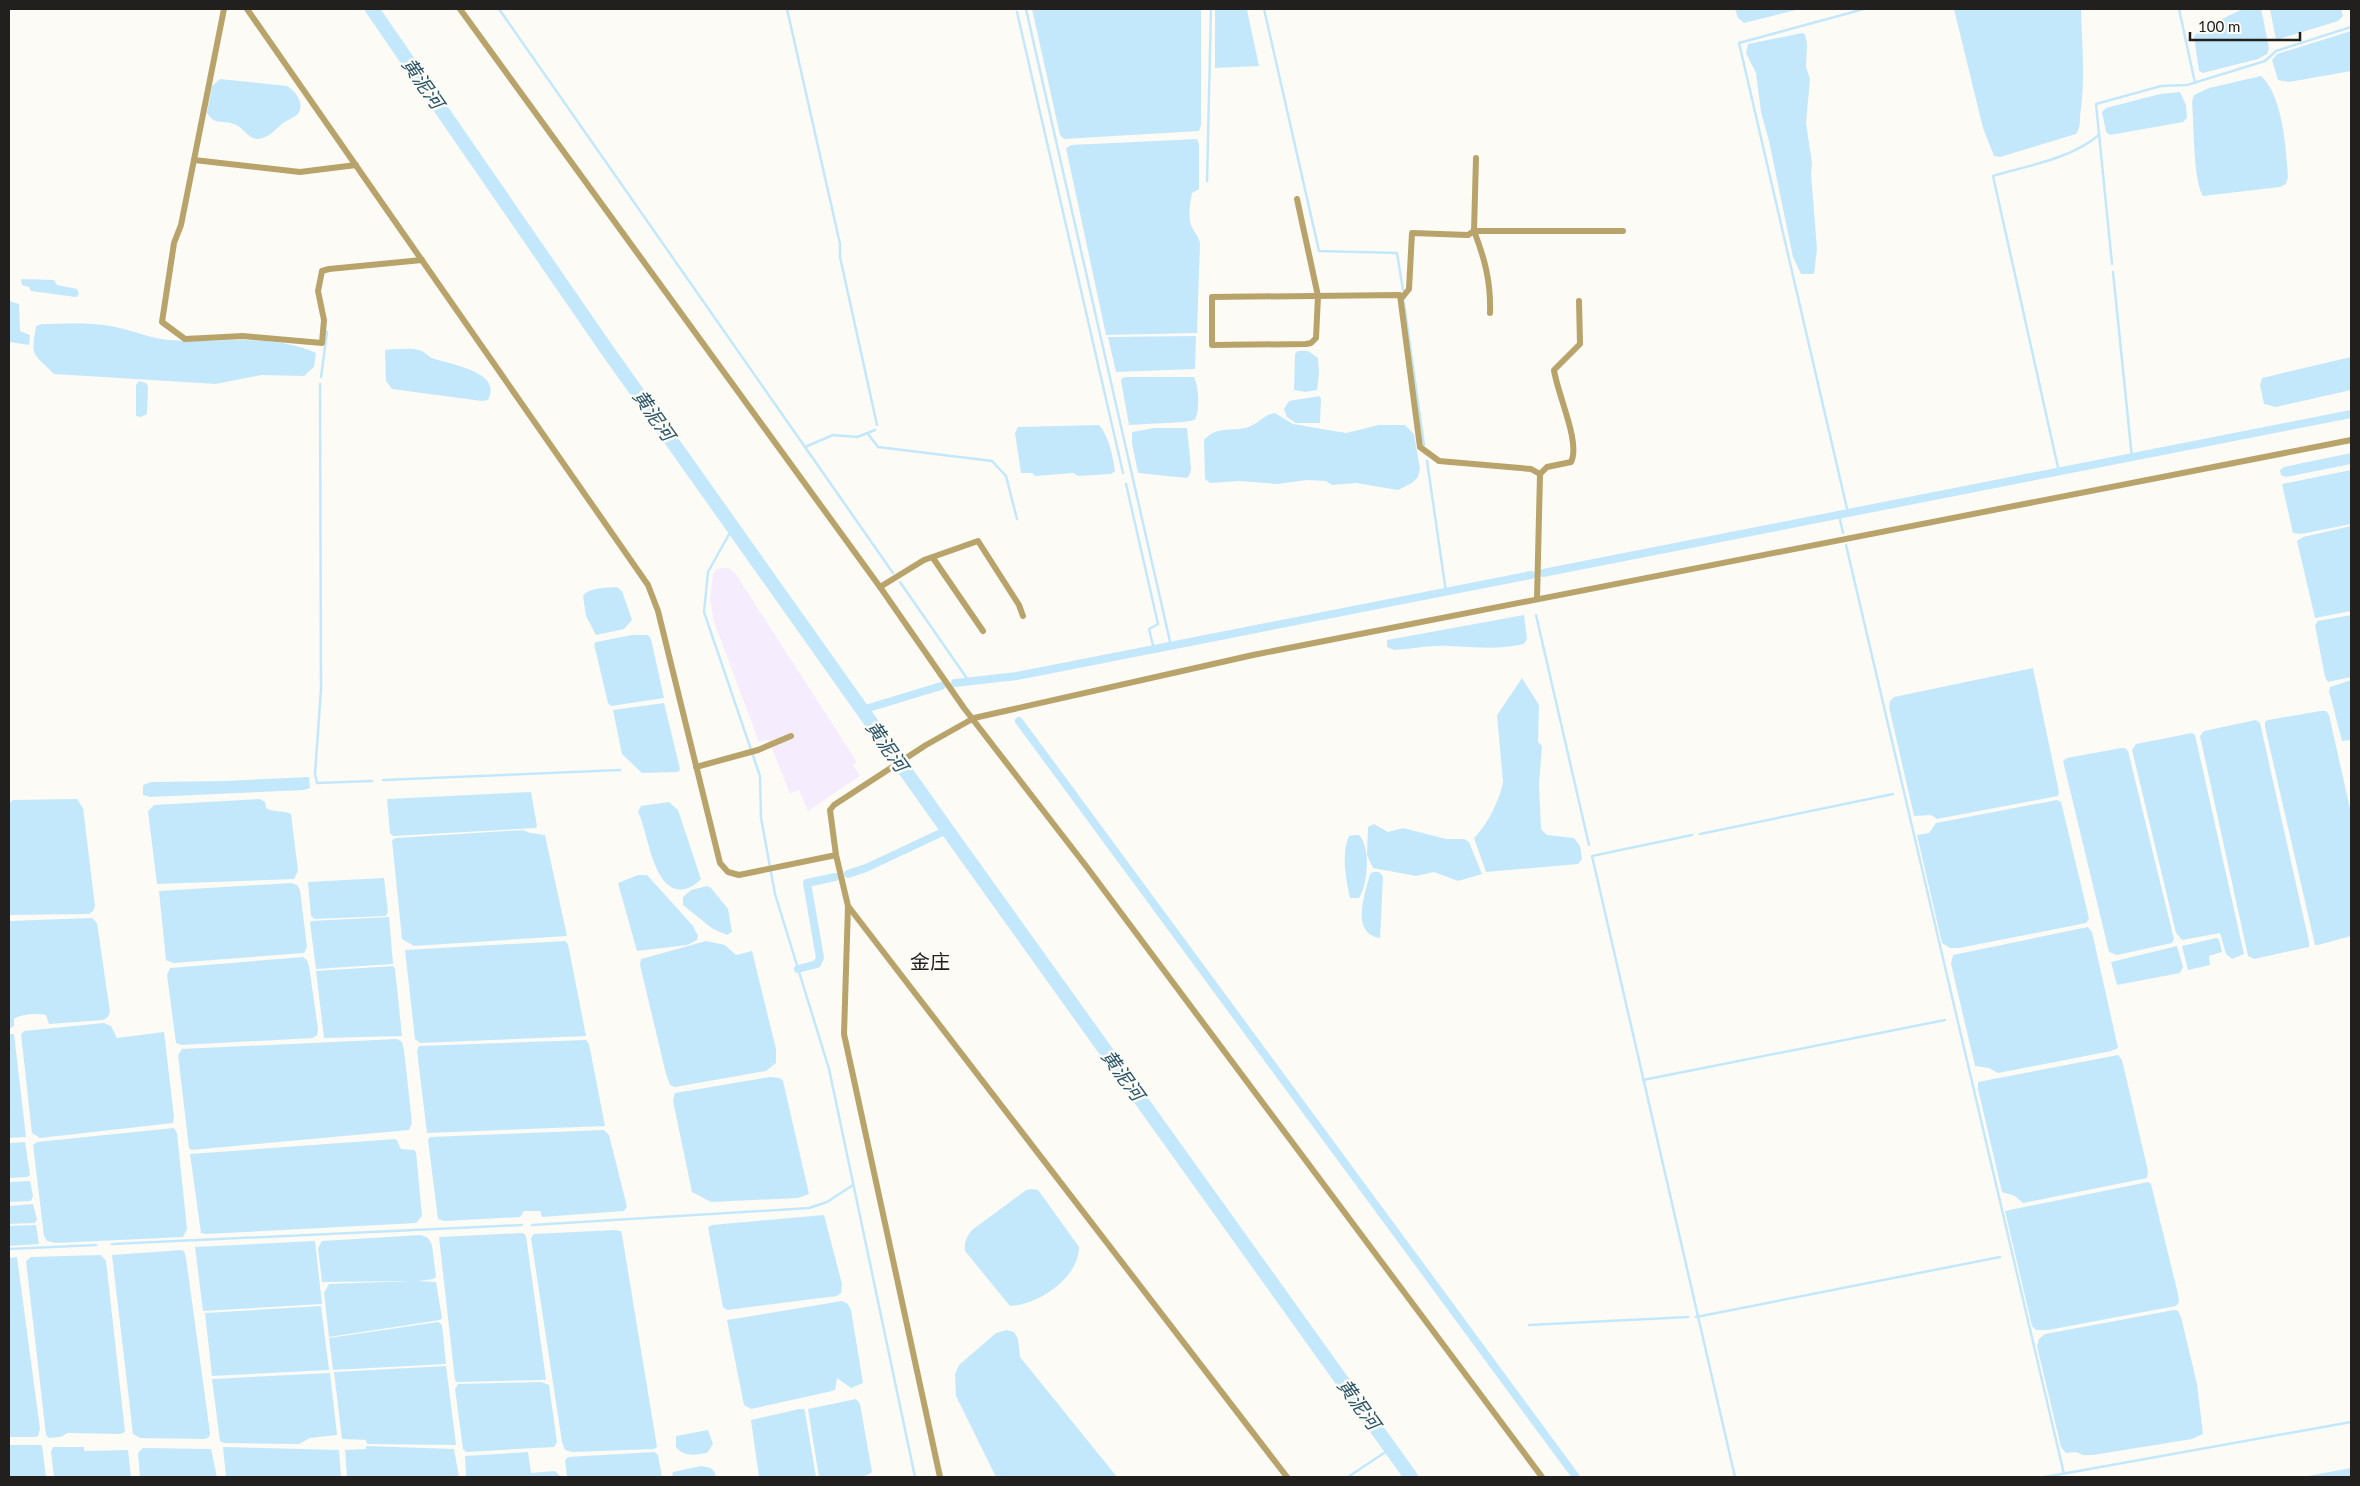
<svg xmlns="http://www.w3.org/2000/svg" width="2360" height="1486" viewBox="0 0 2360 1486" font-family="Lato,'Noto Sans SC',sans-serif">
  <style>
    .commercial { fill: #f5edfe }
    .water { fill: #c4e8fb }
    .lines { fill: none; stroke-linecap: round; stroke-linejoin: round }
    .stream { stroke: #c4e8fb; stroke-width: 2.5 }
    .canal { stroke: #c4e8fb; stroke-width: 8 }
    .river { stroke: #c4e8fb; stroke-width: 14 }
    .street { stroke: #b8a46b; stroke-width: 6 }
    .labels { text-anchor: middle; stroke-width: 5; stroke-linejoin: round; paint-order: stroke }
    .water-label { font-size: 19px; font-style: italic; fill: #2b566a; stroke: #fdfbf6 }
    .quarter-label { font-size: 20px; fill: #21201f; stroke: #fdfbf6 }
  </style>
  <rect width="100%" height="100%" fill="#fdfbf6"/>
  <path class="commercial" d="M 722,568 L 729,568 L 735,573 L 857,762 L 853,765 L 860,776 L 808,811 L 799,790 L 790,794 L 768,739 L 759,742 L 714,622 L 710,599 L 713,574 L 716,569 Z"/>
  <g class="water">
    <path d="M 1032,9 L 1201,9 L 1201,125 L 1199,131 L 1064,139 L 1060,135 Z"/>
    <path d="M 1215,9 L 1247,10 L 1259,66 L 1215,68 Z"/>
    <path d="M 1735,9 L 1800,9 L 1744,23 L 1738,18 Z"/>
    <path d="M 1954,9 L 2081,9 C 2082,42 2085,75 2081,108 C 2079,117 2082,126 2076,134 L 2000,157 L 1994,156 L 1983,128 Z"/>
    <path d="M 2243,9 L 2261,9 L 2269,48 L 2267,54 L 2258,59 L 2203,73 L 2199,71 L 2194,36 L 2203,28 Z"/>
    <path d="M 2270,9 L 2341,9 L 2343,16 L 2338,21 L 2276,40 Z"/>
    <path d="M 2351,31 L 2351,71 L 2289,82 L 2278,80 L 2272,60 L 2277,54 Z"/>
    <path d="M 1802,33 L 1805,34 L 1807,44 L 1806,67 L 1810,79 L 1806,123 L 1812,163 L 1811,174 L 1817,249 L 1814,274 L 1801,274 L 1793,257 L 1769,141 L 1761,112 L 1756,73 L 1746,53 L 1748,44 Z"/>
    <path d="M 2261,76 C 2283,96 2286,149 2288,177 L 2286,184 L 2280,187 L 2203,196 C 2193,181 2194,122 2192,102 L 2194,95 L 2209,88 Z"/>
    <path d="M 220,79 L 287,86 C 296,91 306,105 297,115 C 293,118 287,120 283,123 C 276,129 268,139 257,139 C 247,138 243,127 234,124 C 223,120 215,126 207,113 L 212,86 Z"/>
    <path d="M 2180,92 L 2186,105 L 2187,118 L 2183,122 L 2110,135 L 2106,132 L 2102,112 L 2106,108 L 2160,94 Z"/>
    <path d="M 1197,139 L 1199,144 L 1199,189 L 1192,193 C 1190,202 1188,217 1191,225 C 1194,232 1198,235 1200,243 L 1197,333 L 1106,335 L 1066,148 L 1071,145 Z"/>
    <path d="M 21,279 L 54,280 L 57,285 L 77,289 L 79,294 L 76,297 L 31,291 L 29,287 L 22,285 Z"/>
    <path d="M 9,301 L 19,304 L 20,331 L 30,335 L 29,345 L 9,342 Z"/>
    <path d="M 42,324 C 64,324 88,322 110,326 C 130,329 148,338 169,340 C 219,344 268,332 316,353 L 314,367 L 304,376 L 261,375 L 216,384 L 54,374 C 32,352 31,357 36,326 Z"/>
    <path d="M 1196,336 L 1195,369 L 1116,372 L 1108,337 Z"/>
    <path d="M 395,349 C 403,349 412,348 419,350 C 425,351 427,356 432,358 C 447,364 504,371 488,400 L 482,401 L 392,389 L 386,381 L 385,350 Z"/>
    <path d="M 1298,351 L 1308,351 L 1318,358 L 1319,374 L 1317,390 L 1306,392 L 1294,390 L 1295,354 Z"/>
    <path d="M 2351,357 L 2351,390 L 2276,407 L 2264,404 L 2260,385 L 2262,378 Z"/>
    <path d="M 1126,377 L 1194,377 C 1199,388 1200,408 1195,420 L 1184,422 L 1129,425 L 1121,381 L 1122,378 Z"/>
    <path d="M 139,381 L 146,383 L 148,387 L 147,414 L 141,417 L 136,416 L 136,385 Z"/>
    <path d="M 1319,396 L 1321,399 L 1320,423 L 1296,423 L 1287,417 L 1284,409 L 1289,401 Z"/>
    <path d="M 1275,413 L 1293,424 L 1346,433 L 1379,425 L 1405,425 L 1414,434 L 1420,469 L 1418,477 L 1412,483 L 1398,490 L 1356,483 L 1332,485 L 1326,481 L 1307,480 L 1277,484 L 1239,481 L 1210,483 L 1205,479 L 1204,440 C 1218,424 1235,433 1251,426 C 1260,422 1265,414 1275,413 Z"/>
    <path d="M 1099,425 C 1109,436 1113,457 1115,471 L 1111,474 L 1078,476 L 1073,473 L 1035,476 L 1032,473 L 1021,473 L 1015,433 L 1018,427 Z"/>
    <path d="M 1154,428 L 1187,428 L 1191,468 L 1190,474 L 1187,478 L 1138,473 L 1132,443 L 1132,432 Z"/>
    <path d="M 2351,453 L 2351,464 L 2286,477 L 2281,475 L 2280,470 L 2284,467 Z"/>
    <path d="M 2351,470 L 2351,524 L 2301,534 L 2293,533 L 2282,484 Z"/>
    <path d="M 2351,526 L 2351,611 L 2315,618 L 2297,541 L 2303,537 Z"/>
    <path d="M 617,587 L 622,591 L 632,620 L 624,629 L 596,635 L 586,616 L 583,596 C 589,587 606,588 617,587 Z"/>
    <path d="M 1524,615 L 1527,639 L 1524,644 C 1498,650 1475,647 1449,646 C 1431,645 1412,649 1394,650 L 1387,647 L 1387,640 Z"/>
    <path d="M 2351,615 L 2351,677 L 2328,682 L 2325,677 L 2315,625 L 2318,621 Z"/>
    <path d="M 632,635 L 648,635 L 651,639 L 664,698 L 611,706 L 608,703 L 594,644 L 596,642 Z"/>
    <path d="M 2033,668 L 2059,792 L 2058,796 L 1937,819 L 1931,815 L 1914,816 L 1889,707 L 1890,701 L 1894,697 Z"/>
    <path d="M 1522,678 L 1539,705 L 1538,742 L 1542,746 L 1539,784 L 1541,829 L 1547,835 L 1574,838 L 1580,846 L 1582,859 L 1578,864 L 1486,872 L 1474,838 C 1487,826 1500,799 1503,782 L 1497,715 Z"/>
    <path d="M 2351,680 L 2351,740 L 2342,741 L 2329,691 L 2330,687 Z"/>
    <path d="M 664,703 L 680,769 L 678,772 L 642,773 L 622,754 L 613,710 Z"/>
    <path d="M 2320,711 L 2326,711 L 2329,715 L 2351,813 L 2351,936 L 2318,945 L 2315,945 L 2265,727 L 2265,722 L 2268,720 Z"/>
    <path d="M 2256,720 L 2260,723 L 2309,942 L 2309,947 L 2254,959 L 2248,956 L 2200,736 L 2204,731 Z"/>
    <path d="M 2192,733 L 2195,735 L 2244,954 L 2232,959 L 2226,954 L 2220,933 L 2182,940 L 2176,933 L 2132,750 L 2136,744 Z"/>
    <path d="M 2121,748 L 2125,748 L 2128,751 L 2174,939 L 2172,943 L 2117,955 L 2109,952 L 2063,761 L 2067,758 Z"/>
    <path d="M 309,777 L 310,788 L 304,790 L 150,797 L 143,795 L 143,785 L 151,782 L 225,781 Z"/>
    <path d="M 531,792 L 537,826 L 536,828 L 393,836 L 390,833 L 387,799 Z"/>
    <path d="M 77,799 L 83,808 L 95,906 L 93,911 L 89,914 L 9,915 L 9,803 L 13,800 Z"/>
    <path d="M 260,799 L 265,802 L 266,808 C 274,813 284,810 291,814 L 298,871 L 294,879 L 157,884 L 148,811 L 154,805 Z"/>
    <path d="M 2057,800 L 2061,802 L 2087,910 L 2089,919 L 2086,923 L 1959,948 L 1950,948 L 1942,943 L 1917,835 L 1929,833 L 1936,823 Z"/>
    <path d="M 669,802 L 678,810 L 701,879 C 696,884 692,887 685,889 C 653,896 648,830 638,812 L 641,806 Z"/>
    <path d="M 1374,824 L 1388,832 L 1403,828 L 1446,839 L 1464,839 L 1469,842 L 1482,874 L 1458,881 L 1434,872 L 1416,876 L 1373,868 L 1367,855 L 1368,827 Z"/>
    <path d="M 523,830 L 530,833 L 545,835 L 567,936 L 414,946 L 402,939 L 392,840 L 396,838 Z"/>
    <path d="M 1353,835 L 1359,835 C 1371,848 1368,884 1359,898 L 1350,898 C 1346,878 1341,855 1349,836 Z"/>
    <path d="M 1373,872 L 1379,872 L 1383,876 L 1380,938 C 1350,933 1365,894 1370,874 Z"/>
    <path d="M 638,875 L 647,875 L 693,926 L 698,936 L 697,940 L 687,945 L 637,951 L 618,883 Z"/>
    <path d="M 384,878 L 388,912 L 386,916 L 315,919 L 311,916 L 308,882 Z"/>
    <path d="M 291,883 L 297,885 L 300,890 L 307,947 L 304,953 L 173,963 L 166,960 L 159,891 Z"/>
    <path d="M 707,886 L 711,888 L 728,909 L 732,932 L 727,935 L 713,929 L 683,905 L 683,897 L 691,890 Z"/>
    <path d="M 389,917 L 393,964 L 316,969 L 310,923 L 311,921 Z"/>
    <path d="M 92,918 L 97,923 L 110,1012 L 108,1017 L 103,1020 L 49,1024 L 46,1015 C 37,1013 21,1014 14,1019 L 14,1026 L 9,1029 L 9,921 Z"/>
    <path d="M 2088,927 L 2092,932 L 2118,1048 L 2111,1051 L 1998,1073 L 1989,1068 L 1975,1066 L 1951,964 L 1953,955 Z"/>
    <path d="M 2216,938 L 2219,939 L 2222,952 L 2209,956 L 2210,965 L 2188,970 L 2182,946 Z"/>
    <path d="M 565,941 L 568,944 L 586,1036 L 420,1043 L 415,1039 L 405,950 Z"/>
    <path d="M 706,941 L 725,945 L 736,955 L 752,951 L 776,1049 L 776,1063 L 766,1071 L 675,1087 L 670,1085 L 666,1074 L 640,965 L 641,959 Z"/>
    <path d="M 2177,946 L 2183,967 L 2180,973 L 2117,985 L 2111,962 Z"/>
    <path d="M 303,957 L 307,960 L 309,966 L 318,1029 L 317,1035 L 313,1038 L 181,1045 L 176,1043 L 167,975 L 170,968 Z"/>
    <path d="M 393,966 L 395,969 L 402,1036 L 324,1038 L 316,971 Z"/>
    <path d="M 104,1023 L 111,1026 L 117,1038 L 164,1032 L 174,1117 L 173,1123 L 40,1138 L 32,1133 L 21,1034 L 24,1031 Z"/>
    <path d="M 9,1034 L 14,1034 L 26,1137 L 9,1138 Z"/>
    <path d="M 397,1039 L 402,1042 L 404,1050 L 412,1123 L 409,1130 L 192,1150 L 189,1148 L 178,1055 L 182,1049 Z"/>
    <path d="M 586,1040 L 589,1044 L 605,1126 L 427,1133 L 417,1051 L 419,1046 Z"/>
    <path d="M 2118,1055 L 2122,1060 L 2148,1171 L 2147,1178 L 2023,1203 L 2015,1196 L 2002,1192 L 1978,1089 L 1978,1082 Z"/>
    <path d="M 770,1077 L 780,1078 L 783,1081 L 809,1194 L 798,1198 L 711,1202 L 692,1192 L 673,1101 L 675,1093 Z"/>
    <path d="M 174,1128 L 177,1133 L 187,1229 L 183,1237 L 56,1243 L 47,1241 L 44,1236 L 33,1145 L 37,1142 Z"/>
    <path d="M 604,1130 L 609,1135 L 627,1207 L 624,1211 L 542,1217 L 540,1211 L 524,1211 L 520,1217 L 444,1221 L 438,1219 L 428,1140 L 430,1137 Z"/>
    <path d="M 396,1139 L 401,1149 L 414,1150 L 416,1152 L 422,1216 L 416,1223 L 206,1234 L 201,1233 L 190,1154 Z"/>
    <path d="M 25,1142 L 30,1175 L 27,1177 L 9,1178 L 9,1143 Z"/>
    <path d="M 30,1181 L 33,1196 L 31,1201 L 9,1202 L 9,1182 Z"/>
    <path d="M 2148,1182 L 2151,1184 L 2178,1294 L 2179,1302 L 2176,1306 L 2048,1330 L 2036,1330 L 2032,1326 L 2005,1211 Z"/>
    <path d="M 1032,1189 L 1038,1190 L 1041,1194 L 1079,1247 C 1079,1278 1038,1305 1010,1306 L 965,1251 C 964,1242 967,1236 972,1230 L 1026,1190 Z"/>
    <path d="M 33,1204 L 37,1219 L 35,1223 L 9,1224 L 9,1206 Z"/>
    <path d="M 824,1215 L 842,1284 L 841,1293 L 837,1296 L 727,1310 L 723,1307 L 708,1227 L 712,1225 Z"/>
    <path d="M 36,1225 L 39,1244 L 9,1246 L 9,1226 Z"/>
    <path d="M 614,1230 L 621,1231 L 622,1235 L 657,1447 L 654,1449 L 572,1452 L 565,1450 L 562,1442 L 531,1238 L 534,1234 Z"/>
    <path d="M 523,1233 L 526,1236 L 546,1380 L 457,1382 L 455,1380 L 439,1237 Z"/>
    <path d="M 421,1235 L 428,1238 L 432,1245 L 436,1277 L 433,1279 L 418,1281 L 436,1282 L 442,1318 L 440,1320 L 329,1337 L 324,1293 L 329,1284 L 413,1281 L 322,1282 L 318,1248 L 322,1241 Z"/>
    <path d="M 315,1241 L 322,1304 L 203,1311 L 195,1247 Z"/>
    <path d="M 181,1250 L 184,1251 L 186,1258 L 210,1433 L 209,1437 L 205,1439 L 140,1438 L 133,1434 L 112,1255 Z"/>
    <path d="M 101,1255 L 106,1261 L 125,1432 L 120,1434 L 68,1433 L 60,1437 L 49,1438 L 46,1435 L 26,1261 L 31,1257 Z"/>
    <path d="M 17,1257 L 40,1429 L 38,1436 L 35,1437 L 9,1437 L 9,1258 Z"/>
    <path d="M 842,1301 L 848,1304 L 851,1310 L 863,1383 L 851,1388 L 837,1378 L 835,1390 L 828,1392 L 751,1409 L 744,1405 L 727,1320 Z"/>
    <path d="M 321,1306 L 329,1370 L 212,1376 L 205,1313 Z"/>
    <path d="M 2174,1310 L 2178,1311 L 2181,1317 L 2197,1384 L 2203,1434 L 2192,1439 L 2093,1455 L 2083,1455 L 2076,1452 L 2066,1453 L 2061,1447 L 2037,1346 L 2039,1339 L 2045,1334 Z"/>
    <path d="M 438,1322 L 442,1325 L 446,1364 L 333,1370 L 329,1338 Z"/>
    <path d="M 1007,1330 L 1014,1332 L 1018,1339 L 1020,1357 L 1117,1477 L 996,1477 L 956,1396 L 955,1374 L 959,1365 L 996,1333 Z"/>
    <path d="M 446,1366 L 456,1445 L 367,1444 L 366,1440 L 342,1439 L 334,1372 Z"/>
    <path d="M 330,1373 L 337,1435 L 310,1438 L 299,1444 L 224,1443 L 220,1441 L 212,1379 Z"/>
    <path d="M 541,1382 L 549,1385 L 557,1442 L 554,1447 L 466,1452 L 463,1449 L 455,1389 L 458,1384 Z"/>
    <path d="M 856,1399 L 860,1404 L 872,1472 C 860,1482 833,1477 819,1477 L 808,1409 Z"/>
    <path d="M 799,1409 L 804,1409 L 805,1412 L 816,1477 L 759,1477 L 751,1420 Z"/>
    <path d="M 708,1430 L 713,1444 L 707,1453 C 695,1455 684,1457 676,1447 L 676,1436 Z"/>
    <path d="M 9,1445 L 42,1445 L 46,1477 L 9,1477 Z"/>
    <path d="M 366,1446 L 454,1449 L 459,1477 L 347,1477 L 345,1450 L 366,1449 Z"/>
    <path d="M 53,1447 L 84,1447 L 84,1451 L 128,1450 L 131,1477 L 54,1477 L 51,1452 Z"/>
    <path d="M 223,1447 L 339,1450 L 341,1477 L 226,1477 Z"/>
    <path d="M 143,1448 L 211,1449 L 217,1477 L 140,1477 L 138,1453 Z"/>
    <path d="M 528,1452 L 531,1473 L 555,1471 L 561,1477 L 466,1477 L 465,1456 Z"/>
    <path d="M 654,1452 L 658,1455 L 662,1477 L 567,1477 L 565,1460 L 568,1457 Z"/>
    <path d="M 701,1466 C 710,1467 714,1468 716,1477 L 672,1477 L 673,1472 Z"/>
    <path d="M 2351,1468 L 2351,1477 L 2302,1477 Z"/>
  </g>
  <g class="lines">
    <g class="stream">
      <path d="M 499,9 L 893,573"/>
      <path d="M 787,9 L 840,244 L 840,257 L 877,425"/>
      <path d="M 1026,9 L 1171,646"/>
      <path d="M 1264,9 L 1319,251 L 1397,253 L 1403,290"/>
      <path d="M 2179,9 L 2195,83"/>
      <path d="M 1017,12 L 1123,473"/>
      <path d="M 1207,181 L 1211,9"/>
      <path d="M 2112,264 L 2096,104 L 2161,86 L 2187,85 L 2265,61 L 2276,51 L 2351,27"/>
      <path d="M 2113,272 L 2132,458"/>
      <path d="M 1404,303 L 1424,445"/>
      <path d="M 321,377 L 327,332"/>
      <path d="M 320,384 L 321,689 L 315,774 L 317,783 L 372,781"/>
      <path d="M 868,434 L 878,447 L 992,461 L 1006,476 L 1017,519"/>
      <path d="M 805,447 L 833,435 L 857,437 L 875,430"/>
      <path d="M 1427,461 L 1446,592"/>
      <path d="M 2059,472 L 1993,176 C 2030,165 2070,159 2099,135"/>
      <path d="M 1126,484 L 1158,624 L 1149,629 L 1154,649"/>
      <path d="M 1848,513 L 1739,43 L 1864,9"/>
      <path d="M 1839,515 L 1843,533"/>
      <path d="M 733,527 L 708,572 L 704,612 L 760,776 L 761,818 L 775,894 L 829,1069 L 915,1477"/>
      <path d="M 1846,545 L 2064,1474"/>
      <path d="M 900,582 L 968,680"/>
      <path d="M 1536,615 L 1589,845"/>
      <path d="M 383,780 L 620,770"/>
      <path d="M 1700,834 L 1893,794"/>
      <path d="M 1692,835 L 1592,856 L 1735,1477"/>
      <path d="M 1643,1080 L 1945,1020"/>
      <path d="M 532,1225 L 809,1208 L 827,1202 L 853,1185"/>
      <path d="M 112,1244 L 522,1225"/>
      <path d="M 9,1249 L 96,1245"/>
      <path d="M 1696,1317 L 2000,1257"/>
      <path d="M 1529,1325 L 1688,1317"/>
      <path d="M 1348,1477 L 1390,1449"/>
      <path d="M 2045,1477 L 2351,1422"/>
    </g>
    <g class="canal">
      <path d="M 1543,573 L 2351,414"/>
      <path d="M 955,683 L 1017,676 L 1531,575"/>
      <path d="M 862,710 L 941,686"/>
      <path d="M 1019,721 L 1576,1477"/>
      <path d="M 848,874 L 866,868 L 947,830"/>
      <path d="M 798,969 L 817,964 L 820,958 L 807,883 L 835,877"/>
    </g>
    <path class="river" d="M 372,9 L 605,347 L 941,821 L 1411,1477"/>
    <g class="street">
      <path d="M 224,9 L 181,225 L 174,243 L 162,322 L 185,339 L 243,336 L 322,343 L 324,320 L 318,291 L 322,271 L 329,269 L 422,260"/>
      <path d="M 247,9 L 648,585 L 658,611 L 720,863 L 728,872 L 739,875 L 836,855 L 848,906 L 844,1034 L 940,1477"/>
      <path d="M 460,9 L 880,587 L 964,708 L 1086,866 L 1542,1477"/>
      <path d="M 194,160 L 300,172 L 356,165"/>
      <path d="M 1297,199 L 1318,296 L 1316,338 L 1311,343 L 1306,344 L 1212,345 L 1212,297 L 1400,295 L 1420,447 L 1439,461 L 1531,469 L 1540,474"/>
      <path d="M 1401,299 L 1409,289 L 1412,233 L 1468,235 L 1474,231 L 1476,158"/>
      <path d="M 1490,313 C 1491,283 1485,259 1474,231 L 1623,231"/>
      <path d="M 933,558 L 983,631"/>
      <path d="M 880,587 L 924,560 L 978,541 L 1019,605 L 1023,616"/>
      <path d="M 1537,599 L 1540,474 L 1547,467 L 1571,462 C 1581,443 1557,393 1554,370 L 1580,344 L 1579,301"/>
      <path d="M 696,767 L 758,750 L 791,736"/>
      <path d="M 836,855 L 830,810 L 834,805 L 926,745 L 974,718 L 1253,655 L 2351,440"/>
      <path d="M 848,906 L 1287,1477"/>
    </g>
  </g>
  <g class="labels">
    <g class="water-label">
      <text transform="translate(423 83) rotate(55)" y="7">黄泥河</text>
      <text transform="translate(654 415) rotate(55)" y="7">黄泥河</text>
      <text transform="translate(887 746) rotate(55)" y="7">黄泥河</text>
      <text transform="translate(1123 1075) rotate(54)" y="7">黄泥河</text>
      <text transform="translate(1359 1404) rotate(54)" y="7">黄泥河</text>
    </g>
    <g class="quarter-label">
      <text x="930" y="969">金庄</text>
    </g>
  </g>
  <rect width="2360" height="1486" fill="none" stroke="#21201f" stroke-width="20"/>
  <path d="M2190 32v8h110v-8" fill="none" stroke="#21201f" stroke-width="2.5"/>
  <text x="2198" y="32" font-size="15" fill="#21201f" stroke="#fdfbf6" stroke-width="4" paint-order="stroke">100 m</text>
</svg>
